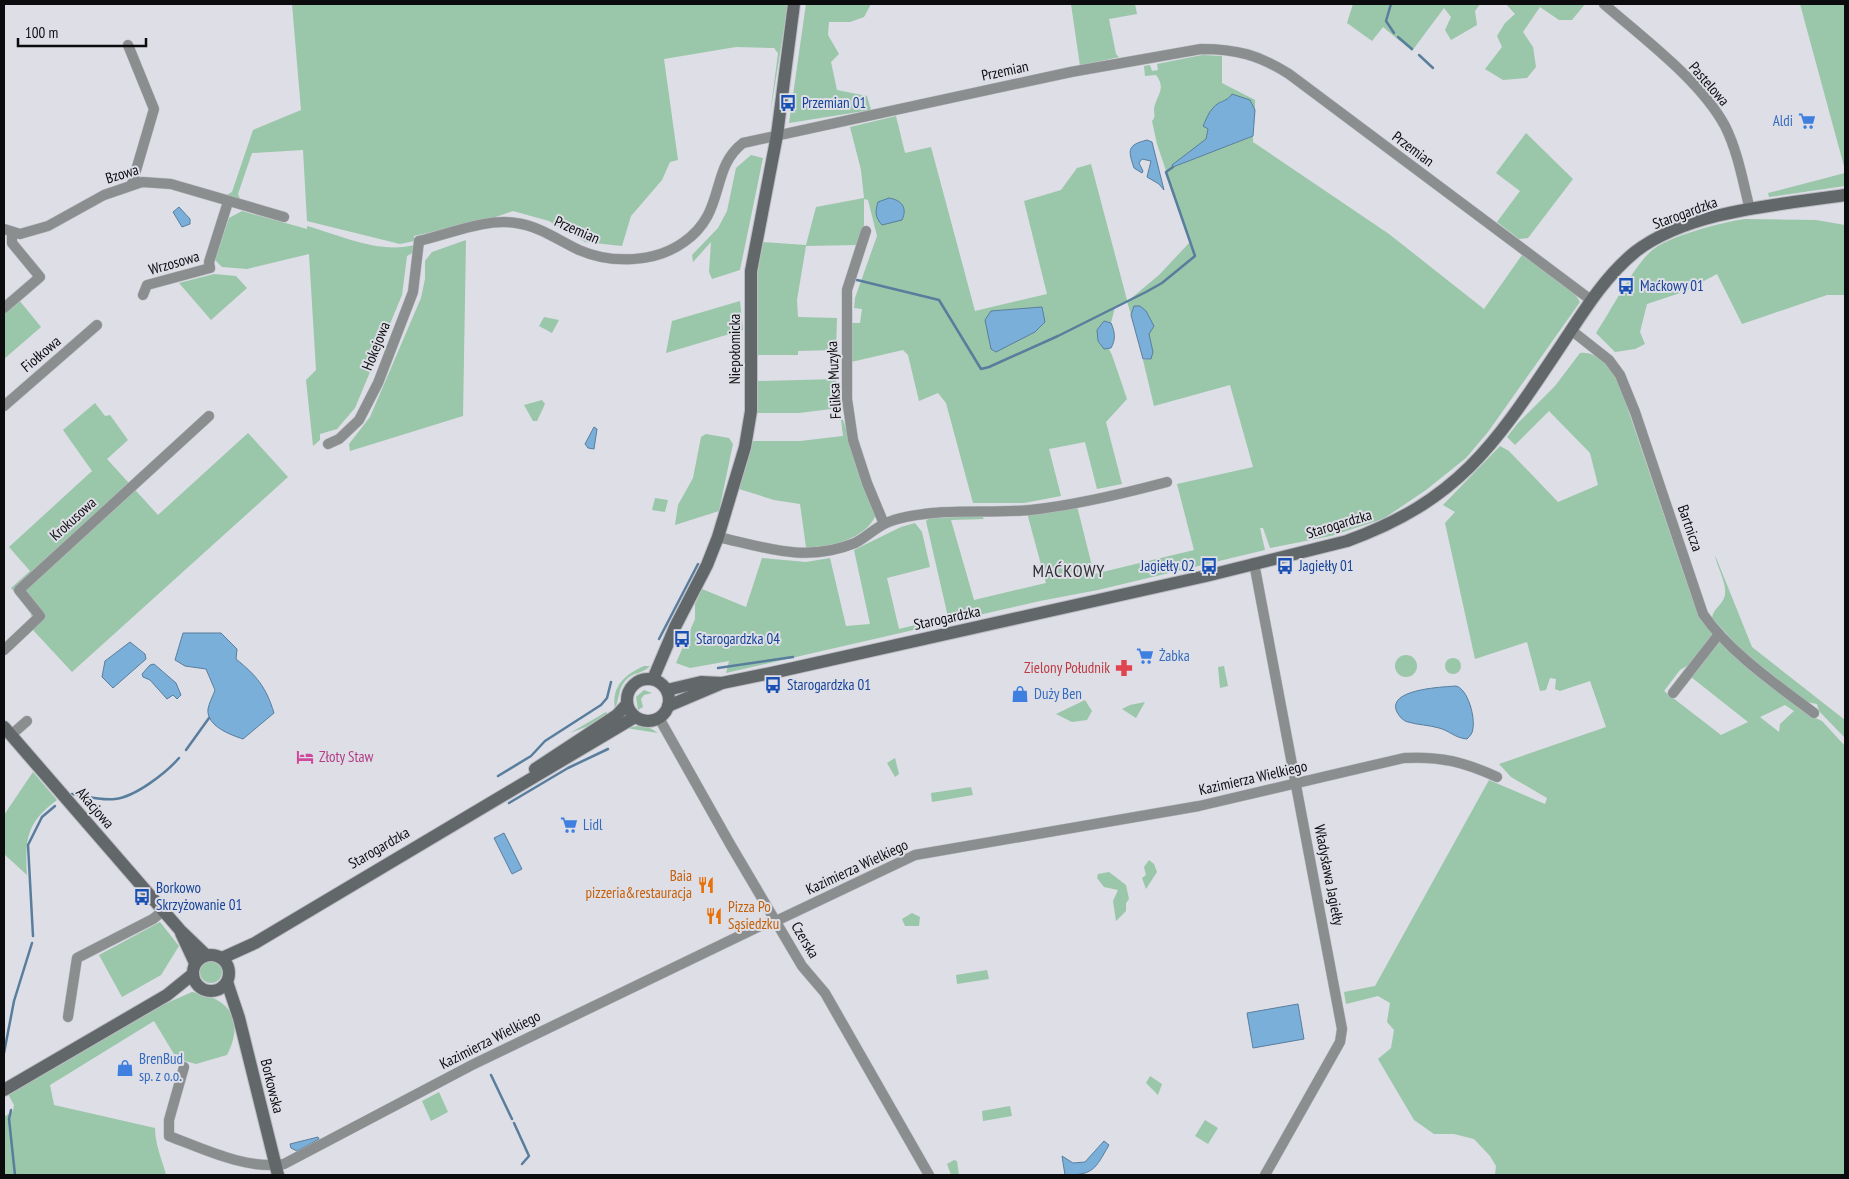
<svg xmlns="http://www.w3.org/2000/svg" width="1849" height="1179" viewBox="0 0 1849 1179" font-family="'PT Sans Narrow',sans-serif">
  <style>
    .green { fill: #9ac6a9; fill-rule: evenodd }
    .water { fill: #7aafda; stroke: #597e9d }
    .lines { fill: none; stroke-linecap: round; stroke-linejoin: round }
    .stream { stroke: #597e9d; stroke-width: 2.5 }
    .street-casing { stroke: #bcbcc4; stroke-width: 11 }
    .secondary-casing { stroke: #bcbcc4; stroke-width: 14 }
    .street { stroke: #8a8e8f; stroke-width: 10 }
    .secondary { stroke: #626869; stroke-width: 12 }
    .labels { text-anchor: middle; stroke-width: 4; stroke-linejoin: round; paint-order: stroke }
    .street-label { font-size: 15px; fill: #0c0c0f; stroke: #dddee6 }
    .transit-label { font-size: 15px; fill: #164399; stroke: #dddee6; text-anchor: start }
    .shop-label { font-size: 15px; fill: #366cbe; stroke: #dddee6; text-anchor: start }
    .health-label { font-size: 15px; fill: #be3a42; stroke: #dddee6; text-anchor: end }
    .hotel-label { font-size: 15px; fill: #b23c85; stroke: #dddee6; text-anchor: start }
    .food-label { font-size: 15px; fill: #c56008; stroke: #dddee6; text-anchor: end }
    .quarter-label { font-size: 18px; letter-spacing: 1px; fill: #2f2f35; stroke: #dddee6 }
  </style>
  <rect width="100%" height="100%" fill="#dddee6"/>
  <g class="green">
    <path d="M 292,4 L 788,4 L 770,115 L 778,53 L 774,48 L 736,47 L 664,59 L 678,160 L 670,162 L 662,180 L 631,216 L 622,246 L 585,242 L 549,221 L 513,211 L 487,220 L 414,236 L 414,241 L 400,244 L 307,221 L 303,150 L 252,153 L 238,194 L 240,199 L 227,195 L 232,192 L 253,130 L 301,110 Z"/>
    <path d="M 806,4 L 871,4 L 864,17 L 850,22 L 829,22 L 828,35 L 839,54 L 831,62 L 837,90 L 867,96 L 871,110 L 789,123 Z"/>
    <path d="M 1071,4 L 1135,4 L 1137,14 L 1109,19 L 1116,54 L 1119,57 L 1080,66 Z"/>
    <path d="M 1353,4 L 1480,4 L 1475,11 L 1477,25 L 1451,40 L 1445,30 L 1451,17 L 1444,8 L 1412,51 L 1383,27 L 1372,41 L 1347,23 Z"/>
    <path d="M 1506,4 L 1585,4 L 1572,20 L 1559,20 L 1540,7 L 1523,32 L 1533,47 L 1536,67 L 1527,78 L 1503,80 L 1485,69 L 1502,47 L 1497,36 L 1505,23 L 1515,14 Z"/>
    <path d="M 1800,4 L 1845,4 L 1845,170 Z"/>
    <path d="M 1202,55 L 1222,56 L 1222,83 L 1255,100 L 1255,110 L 1250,100 L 1220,102 L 1208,129 L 1206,139 L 1173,167 L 1253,136 L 1253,142 L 1389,234 L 1484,309 L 1522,255 L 1573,291 L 1580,302 L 1488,432 L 1466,458 L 1426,490 L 1383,519 L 1331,536 L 1270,548 L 1263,528 L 1260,528 L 1265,550 L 1098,590 L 1040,601 L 726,673 L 729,661 L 690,668 L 676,663 L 695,619 L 695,604 L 702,589 L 746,607 L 762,558 L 806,562 L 830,558 L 846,626 L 870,624 L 854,550 L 901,527 L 915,523 L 922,532 L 930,567 L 887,578 L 899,629 L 948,617 L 926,521 L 929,518 L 982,516 L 984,519 L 951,520 L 974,600 L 1046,583 L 1027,513 L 1077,506 L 1094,574 L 1194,550 L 1177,484 L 1253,467 L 1230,385 L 1154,406 L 1143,360 L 1151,359 L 1149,334 L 1132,311 L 1131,315 L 1127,301 L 1115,307 L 1111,323 L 1104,321 L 1104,349 L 1109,349 L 1112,355 L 1127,399 L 1106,422 L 1122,484 L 1097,489 L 1085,442 L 1049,449 L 1061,496 L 1024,503 L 973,503 L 946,403 L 938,393 L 919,401 L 908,355 L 903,350 L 851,362 L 852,323 L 860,323 L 862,309 L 854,308 L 855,298 L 877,236 L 868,200 L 864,199 L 864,225 L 857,245 L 806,246 L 797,300 L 798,317 L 837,318 L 836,350 L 798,351 L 798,355 L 758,355 L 758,271 L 762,242 L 806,245 L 816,207 L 864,198 L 861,170 L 850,127 L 896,116 L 905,153 L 931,147 L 975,311 L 1047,294 L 1024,201 L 1061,190 L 1077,168 L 1091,164 L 1127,300 L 1129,300 L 1159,275 L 1190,242 L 1157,144 L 1152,121 C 1156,116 1154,115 1154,109 C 1156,96 1167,89 1156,75 L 1145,76 L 1144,66 L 1150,65 L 1152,71 L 1158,70 L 1157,64 Z"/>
    <path d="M 1526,133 L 1573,179 L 1528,238 L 1519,239 L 1497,222 L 1520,191 L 1496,173 Z"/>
    <path d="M 751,155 L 763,158 L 740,270 L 712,279 L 709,272 L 711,242 L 693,262 L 692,255 L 718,228 L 727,211 L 736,168 Z"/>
    <path d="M 1845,173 L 1845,186 L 1769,197 L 1768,193 Z"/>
    <path d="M 242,211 L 307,229 L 307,226 C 342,236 379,254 415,245 L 414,252 L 407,256 L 402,295 L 355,408 L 337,429 L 320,434 L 320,440 L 313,446 L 306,380 L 316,370 L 309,254 L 247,269 L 222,267 L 215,260 L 229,218 Z"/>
    <path d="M 1745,219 L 1816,220 L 1845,225 L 1845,295 L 1827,295 L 1742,324 L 1717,274 L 1683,292 L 1647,304 L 1640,332 L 1645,344 L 1635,349 L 1615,352 L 1596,333 C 1612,309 1631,271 1650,252 C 1667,236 1723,222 1745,219 Z"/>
    <path d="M 466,240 L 463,416 L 350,451 L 349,444 L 370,417 L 421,298 L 425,279 L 425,261 L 432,252 Z"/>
    <path d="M 214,274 L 236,276 L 247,288 L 211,320 L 179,283 Z"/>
    <path d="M 19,300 L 41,327 L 4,359 L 4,313 Z"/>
    <path d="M 740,301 L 743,330 L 666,353 L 672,321 Z"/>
    <path d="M 544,317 L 559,320 L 552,333 L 539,326 Z"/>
    <path d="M 1580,353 C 1599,351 1612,370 1620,386 L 1691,595 L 1698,612 L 1714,635 L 1697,660 L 1680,670 L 1664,691 L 1721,735 L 1748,722 L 1691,677 L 1720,640 L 1807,714 L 1822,721 L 1845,746 L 1845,1175 L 1495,1175 L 1496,1166 L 1490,1156 L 1474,1139 L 1454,1134 L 1434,1134 L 1414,1120 L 1378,1059 L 1391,1048 L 1394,1030 L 1387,1022 L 1390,1003 L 1378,996 L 1346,1004 L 1344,992 L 1375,986 L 1489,780 L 1545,804 L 1547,798 L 1511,777 L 1499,764 L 1606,727 L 1590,681 L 1560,691 L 1555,689 L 1556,679 L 1550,678 L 1546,690 L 1540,691 L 1527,642 L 1475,659 L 1445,523 L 1455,512 L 1443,505 L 1500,446 L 1509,451 L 1558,502 L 1598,485 L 1590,453 L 1549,411 L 1515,445 L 1507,437 L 1518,423 L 1555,386 ZM 1785,705 L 1794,711 L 1780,724 L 1779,732 L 1760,717 Z"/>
    <path d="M 836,379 L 839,408 L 799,413 L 756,413 L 758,381 Z"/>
    <path d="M 542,400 L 545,404 L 537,421 L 533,421 L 524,405 Z"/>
    <path d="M 95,403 L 105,416 L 110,415 L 128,440 L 107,459 L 158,515 L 248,433 L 288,477 L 72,672 L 33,630 L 31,614 L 11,588 L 30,571 L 9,547 L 92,471 L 63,430 Z"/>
    <path d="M 841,419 L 843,420 L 876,515 C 865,539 830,548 806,547 L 800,504 L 774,500 L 739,489 L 750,441 L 800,441 L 843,436 Z"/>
    <path d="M 706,434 L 729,438 L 733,444 L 719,511 L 675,525 L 678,505 L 693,478 L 701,437 Z"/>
    <path d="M 655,498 L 668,500 L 665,512 L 652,510 Z"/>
    <path d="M 1715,555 L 1752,647 L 1845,720 L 1845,738 L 1819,711 L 1817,704 L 1806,702 L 1748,657 L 1712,618 C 1713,609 1721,606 1724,598 C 1729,586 1717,568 1715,555 Z"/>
    <circle cx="1406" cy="666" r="11"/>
    <circle cx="1453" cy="666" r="8"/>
    <path d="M 644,666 L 650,666 C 644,673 635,672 628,678 C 618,686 620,698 615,708 C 611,686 626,674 644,666 Z"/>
    <path d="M 1224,666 L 1228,686 L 1220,688 L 1218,667 Z"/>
    <path d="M 644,690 L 652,693 L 644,695 L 641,699 L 643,707 L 638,710 L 636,697 Z"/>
    <path d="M 1085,700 L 1092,711 L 1087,720 L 1072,722 L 1056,714 Z"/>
    <path d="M 1145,702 L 1136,718 L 1122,709 L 1130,705 Z"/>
    <path d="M 606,712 L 608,715 L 599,722 L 570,733 Z"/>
    <path d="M 638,726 L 650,728 L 658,733 L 626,728 Z"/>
    <path d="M 895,758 L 899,774 L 895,777 L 887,763 Z"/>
    <path d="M 33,772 L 57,800 C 26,823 25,839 27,875 L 4,854 L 4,815 Z"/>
    <path d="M 971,787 L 973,795 L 932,802 L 931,793 Z"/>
    <path d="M 1149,860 L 1154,864 L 1157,872 L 1146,889 L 1142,878 L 1146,875 L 1144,867 Z"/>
    <path d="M 1109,872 L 1126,885 L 1129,899 L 1126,903 L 1126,911 L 1116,921 L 1113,901 L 1118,890 L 1104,887 L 1097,878 L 1098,874 Z"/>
    <path d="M 912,913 L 920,917 L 919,926 L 905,926 L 902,919 Z"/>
    <path d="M 160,922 L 179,946 L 161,975 L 122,997 L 99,955 Z"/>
    <circle cx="211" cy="972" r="11"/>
    <path d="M 987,970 L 989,979 L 957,984 L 956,975 Z"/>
    <path d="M 192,992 C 230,998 245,1020 227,1055 L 196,1064 L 177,1059 L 154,1021 L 50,1085 L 54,1105 L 155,1128 C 155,1145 162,1159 166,1175 L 4,1175 L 4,1117 L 13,1111 L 14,1105 L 8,1094 L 151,1010 Z"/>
    <path d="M 1150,1076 L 1162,1084 L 1158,1095 L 1146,1083 Z"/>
    <path d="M 439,1092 L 448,1112 L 431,1121 L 422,1101 Z"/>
    <path d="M 1010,1106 L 1012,1116 L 983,1121 L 982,1111 Z"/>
    <path d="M 1205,1120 L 1218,1128 L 1208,1144 L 1195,1136 Z"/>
    <path d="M 954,1160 L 957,1161 L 959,1175 L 951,1175 L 947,1164 Z"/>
  </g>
  <g class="water">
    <path d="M 1232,94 L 1250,100 L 1255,110 L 1253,136 L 1173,167 L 1172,165 L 1206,139 L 1208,129 L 1203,126 C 1206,120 1208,113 1213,108 C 1219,100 1226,103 1232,94 Z"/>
    <path d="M 1147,140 L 1152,142 L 1164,190 L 1159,184 L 1147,177 L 1151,161 L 1142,159 L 1139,163 L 1143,171 L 1142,173 L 1134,168 C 1128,150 1127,145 1147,140 Z"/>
    <path d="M 889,198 C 901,200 908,207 902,220 L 882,225 C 875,217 875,212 878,202 Z"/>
    <path d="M 179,207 L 190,219 L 190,224 L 182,227 L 173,212 Z"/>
    <path d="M 1134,306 L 1140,306 L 1146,311 L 1154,326 L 1149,334 L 1153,352 L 1151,359 L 1143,359 L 1131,315 Z"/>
    <path d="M 1042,307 L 1045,322 L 1035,332 L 996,352 L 991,349 L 985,320 L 991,311 Z"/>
    <path d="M 1104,321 L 1111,323 C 1115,332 1116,339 1111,348 L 1104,349 L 1098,341 L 1097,330 Z"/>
    <path d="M 594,427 L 597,429 L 594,449 L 588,448 L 585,444 Z"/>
    <path d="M 183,633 L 221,633 L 237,649 L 236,659 C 257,676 266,687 274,713 L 243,739 C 231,735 206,726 208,709 C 209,703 213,696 215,690 L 206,669 L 185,666 L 175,660 Z"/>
    <path d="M 130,642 L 145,654 L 146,659 L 113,688 L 102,677 L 105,661 Z"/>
    <path d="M 154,664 L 176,683 L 181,695 L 177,699 L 173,695 L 167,699 L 150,680 L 143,677 L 142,674 L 150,665 Z"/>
    <path d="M 1456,686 C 1468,689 1475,717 1473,728 C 1473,733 1470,736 1467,739 C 1455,738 1450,731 1439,728 C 1429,725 1418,725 1408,722 C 1403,721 1399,716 1397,712 C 1386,689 1443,687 1456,686 Z"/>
    <path d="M 504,833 L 522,869 L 512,874 L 494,838 Z"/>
    <path d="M 1298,1004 L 1304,1039 L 1253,1048 L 1247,1013 Z"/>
    <path d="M 318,1137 L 319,1139 L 297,1151 L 291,1148 L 290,1144 Z"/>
    <path d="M 1104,1141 L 1109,1145 C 1095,1169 1094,1175 1065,1175 L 1062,1156 L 1073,1163 L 1085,1162 Z"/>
  </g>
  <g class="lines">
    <g class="stream">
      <path d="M 1391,4 L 1386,21 L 1394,33"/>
      <path d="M 1398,37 L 1412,49"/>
      <path d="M 1419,55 L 1433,68"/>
      <path d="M 857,280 L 939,300 L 981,369 L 989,367 L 1058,336 L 1146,292 L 1162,283 L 1195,256 L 1166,172 L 1173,167"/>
      <path d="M 659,639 L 698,564"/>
      <path d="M 718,668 L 793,657"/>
      <path d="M 186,750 L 209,718"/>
      <path d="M 498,776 L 531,756 L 545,741 L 601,705 L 607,698 L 611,682"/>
      <path d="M 72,794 C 85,796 102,801 115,799 C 135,797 166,773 179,758"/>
      <path d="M 509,803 L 568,768 L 608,749"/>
      <path d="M 33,936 L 28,845 L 42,817 L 55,806"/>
      <path d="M 4,1053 L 14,1001 L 32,943"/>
      <path d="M 491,1075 L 512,1119"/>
      <path d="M 11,1110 L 9,1119 L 15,1175"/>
      <path d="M 514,1123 L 529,1156 L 522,1164"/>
    </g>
    <g class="street-casing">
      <g id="street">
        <path d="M 1604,4 C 1643,38 1700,80 1725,126 C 1738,152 1743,182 1750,210"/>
        <path d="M 128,45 L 154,109 L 132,184"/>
        <path d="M 4,229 L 20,234 L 48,226 L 104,195 L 142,182 L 171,184 L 284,217"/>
        <path d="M 866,231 L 847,290 L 847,399 L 853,440 L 867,483 L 884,524"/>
        <path d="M 143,295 L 147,285 L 210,268 L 209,262 L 228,202"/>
        <path d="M 4,308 L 40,277 L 12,243 L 12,233"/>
        <path d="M 1571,330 L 1609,360 L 1620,375 L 1635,412 L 1703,614 C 1729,652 1777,685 1814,713"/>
        <path d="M 4,406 L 97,325"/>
        <path d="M 328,444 L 339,439 L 359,420 L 378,383 L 413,292 L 419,241 C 450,234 485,218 516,223 C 539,226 558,240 579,250 C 611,264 655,263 684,242 C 727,212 709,169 743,143 L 1071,72 L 1201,49 C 1237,49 1259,55 1289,74 L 1591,300"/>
        <path d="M 718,537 C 767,548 806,563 855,543 C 865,538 874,529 884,524 C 898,517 916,515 932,513 C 964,510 998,513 1030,510 C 1077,505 1122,494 1167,482"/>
        <path d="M 1254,563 L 1342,1029 L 1340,1042 L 1265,1175"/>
        <path d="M 4,650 L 40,616 L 19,590 L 209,416"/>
        <path d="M 1673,693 L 1719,634"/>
        <path d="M 659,718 L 730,844 L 802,966 L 825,993 L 929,1175"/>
        <path d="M 11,735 L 27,721"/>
        <path d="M 68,1017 L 77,958 L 153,919 L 163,911"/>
        <path d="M 184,1067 L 169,1120 L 169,1136 C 204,1149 246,1170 284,1164 L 472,1065 L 760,926 L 776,921 L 915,855 L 1199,806 L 1404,758 C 1441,756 1464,762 1497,777"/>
      </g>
    </g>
    <g class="secondary-casing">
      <g id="secondary">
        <circle cx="648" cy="700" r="21"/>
        <path d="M 653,679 L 675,627 L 707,565 L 718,537 L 745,447 L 751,411 L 751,271 L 777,135 L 794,4"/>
        <path d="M 667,690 L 701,682 L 722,683 L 776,672 L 1206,576 L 1347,541 C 1460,500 1496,443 1560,347 C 1582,314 1604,277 1635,252 C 1689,210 1780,205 1845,195"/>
        <path d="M 668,706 L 720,684"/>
        <path d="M 4,727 L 180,930 L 206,955"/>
        <path d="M 535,769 L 617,715 L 627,704"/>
        <path d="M 181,933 L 195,963"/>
        <circle cx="211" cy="973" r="18"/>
        <path d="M 222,958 L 255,943 L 635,717"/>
        <path d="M 227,982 L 239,1018 L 278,1175"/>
        <path d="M 4,1090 L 167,995 L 193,974"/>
      </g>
    </g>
    <use href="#street" class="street"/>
    <use href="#secondary" class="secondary"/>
  </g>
  <defs>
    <g id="bus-bare" transform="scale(1.35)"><path d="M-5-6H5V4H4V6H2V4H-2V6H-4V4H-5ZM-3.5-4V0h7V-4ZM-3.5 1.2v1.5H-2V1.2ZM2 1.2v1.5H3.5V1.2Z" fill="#1a4fb4" stroke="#dddee6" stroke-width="2.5" paint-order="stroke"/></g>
    <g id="supermarket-bare" transform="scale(1.35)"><path d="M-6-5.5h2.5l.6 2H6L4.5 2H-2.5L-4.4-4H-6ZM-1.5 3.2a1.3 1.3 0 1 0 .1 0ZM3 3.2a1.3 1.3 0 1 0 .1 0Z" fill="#3f7fe0" stroke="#dddee6" stroke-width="2.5" paint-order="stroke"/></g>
    <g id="pharmacy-bare" transform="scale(1.35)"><path d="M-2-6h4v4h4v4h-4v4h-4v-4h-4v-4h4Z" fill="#e0444e" stroke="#dddee6" stroke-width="2.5" paint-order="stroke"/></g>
    <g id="shop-bare" transform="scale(1.35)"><path d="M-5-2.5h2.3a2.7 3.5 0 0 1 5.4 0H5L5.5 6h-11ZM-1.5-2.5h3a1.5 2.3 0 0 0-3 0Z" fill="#3f7fe0" stroke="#dddee6" stroke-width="2.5" paint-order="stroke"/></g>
    <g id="hotel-bare" transform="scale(1.35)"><path d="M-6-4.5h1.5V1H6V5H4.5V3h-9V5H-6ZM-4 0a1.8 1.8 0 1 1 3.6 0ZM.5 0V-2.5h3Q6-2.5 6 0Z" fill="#d1479c" stroke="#dddee6" stroke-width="2.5" paint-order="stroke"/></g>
    <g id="restaurant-bare" transform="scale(1.35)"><path d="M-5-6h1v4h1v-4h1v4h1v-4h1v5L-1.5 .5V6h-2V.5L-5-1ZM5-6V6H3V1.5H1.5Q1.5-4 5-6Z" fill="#e8710a" stroke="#dddee6" stroke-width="2.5" paint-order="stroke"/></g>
  </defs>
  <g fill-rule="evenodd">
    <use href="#bus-bare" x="788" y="103"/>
    <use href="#supermarket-bare" x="1807" y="121"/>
    <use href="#bus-bare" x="1626" y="286"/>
    <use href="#bus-bare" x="1209" y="566"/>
    <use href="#bus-bare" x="1285" y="566"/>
    <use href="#bus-bare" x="682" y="639"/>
    <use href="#supermarket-bare" x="1145" y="656"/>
    <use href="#pharmacy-bare" x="1124" y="668"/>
    <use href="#bus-bare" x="773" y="685"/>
    <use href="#shop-bare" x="1020" y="694"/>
    <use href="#hotel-bare" x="305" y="757"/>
    <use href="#supermarket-bare" x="569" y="825"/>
    <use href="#restaurant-bare" x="706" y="885"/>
    <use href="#bus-bare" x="142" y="897"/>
    <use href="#restaurant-bare" x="714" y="916"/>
    <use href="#shop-bare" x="125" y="1068"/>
  </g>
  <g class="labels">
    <g class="street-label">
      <text transform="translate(1005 71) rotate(-12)" y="5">Przemian</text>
      <text transform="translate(1709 84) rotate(49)" y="5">Pastelowa</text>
      <text transform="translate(1413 149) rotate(37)" y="5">Przemian</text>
      <text transform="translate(122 174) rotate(-17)" y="5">Bzowa</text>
      <text transform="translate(1685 213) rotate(-20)" y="5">Starogardzka</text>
      <text transform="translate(577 230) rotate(24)" y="5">Przemian</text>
      <text transform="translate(174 263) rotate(-16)" y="5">Wrzosowa</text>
      <text transform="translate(376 346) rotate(-68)" y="5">Hokejowa</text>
      <text transform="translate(735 349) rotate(-90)" y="5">Niepołomicka</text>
      <text transform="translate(41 354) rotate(-40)" y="5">Fiołkowa</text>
      <text transform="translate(834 380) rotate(-93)" y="5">Feliksa Muzyka</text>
      <text transform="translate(73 519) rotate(-42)" y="5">Krokusowa</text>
      <text transform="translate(1339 524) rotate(-17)" y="5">Starogardzka</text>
      <text transform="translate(1690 528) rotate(71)" y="5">Bartnicza</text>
      <text transform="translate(947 618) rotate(-12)" y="5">Starogardzka</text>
      <text transform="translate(1253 778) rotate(-13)" y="5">Kazimierza Wielkiego</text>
      <text transform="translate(95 808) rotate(49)" y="5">Akacjowa</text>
      <text transform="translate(379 848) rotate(-30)" y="5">Starogardzka</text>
      <text transform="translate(857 867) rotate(-25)" y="5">Kazimierza Wielkiego</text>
      <text transform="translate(1329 875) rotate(79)" y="5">Władysława Jagiełły</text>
      <text transform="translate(805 940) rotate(59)" y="5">Czerska</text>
      <text transform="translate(490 1040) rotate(-27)" y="5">Kazimierza Wielkiego</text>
      <text transform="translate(272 1086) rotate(76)" y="5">Borkowska</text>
    </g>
    <g class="transit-label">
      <text x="802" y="108">Przemian 01</text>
      <text x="1640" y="291">Maćkowy 01</text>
      <text x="1195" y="571" text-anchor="end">Jagiełły 02</text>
      <text x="1299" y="571">Jagiełły 01</text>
      <text x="696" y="644">Starogardzka 04</text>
      <text x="787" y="690">Starogardzka 01</text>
      <text x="156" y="893">Borkowo<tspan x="156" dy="17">Skrzyżowanie 01</tspan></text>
    </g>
    <g class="shop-label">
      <text x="1793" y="126" text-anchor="end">Aldi</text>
      <text x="1159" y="661">Żabka</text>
      <text x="1034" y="699">Duży Ben</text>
      <text x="583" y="830">Lidl</text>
      <text x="139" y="1064">BrenBud<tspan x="139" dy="17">sp. z o.o.</tspan></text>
    </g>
    <g class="health-label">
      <text x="1110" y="673">Zielony Południk</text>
    </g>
    <g class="hotel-label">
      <text x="319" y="762">Złoty Staw</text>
    </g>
    <g class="food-label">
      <text x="692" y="881">Baia<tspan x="692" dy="17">pizzeria&amp;restauracja</tspan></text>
      <text x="728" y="912" text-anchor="start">Pizza Po<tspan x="728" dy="17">Sąsiedzku</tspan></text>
    </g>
    <g class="quarter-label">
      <text x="1069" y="577">MAĆKOWY</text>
    </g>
  </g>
  <rect width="1849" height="1179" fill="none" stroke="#0c0c0f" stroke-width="10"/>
  <path d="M18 38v8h128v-8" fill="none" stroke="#0c0c0f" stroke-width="2.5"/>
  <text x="25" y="38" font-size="15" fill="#0c0c0f" stroke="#dddee6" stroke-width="4" paint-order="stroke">100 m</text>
</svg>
